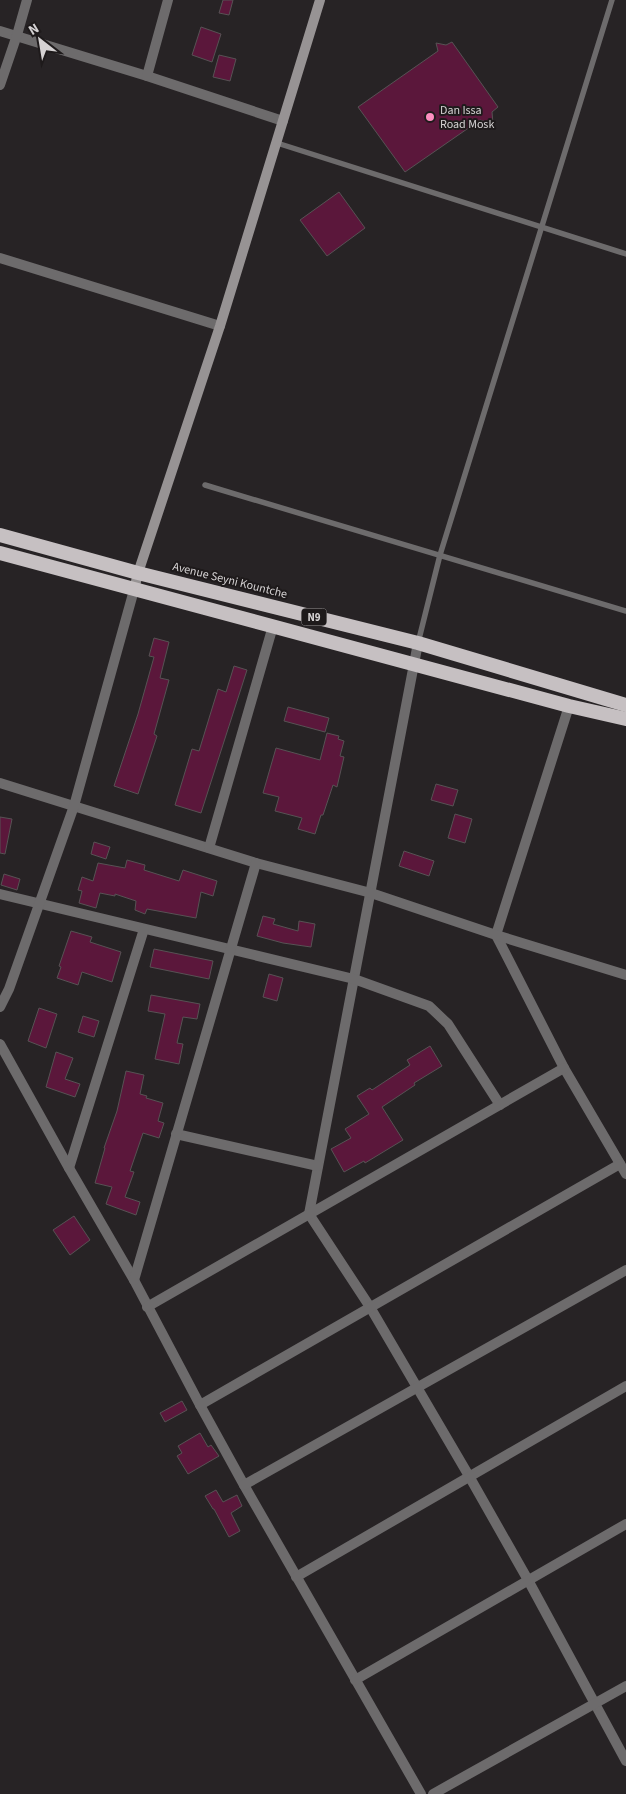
<svg xmlns="http://www.w3.org/2000/svg" width="626" height="1794" viewBox="0 0 626 1794" font-family="'Source Sans 3',sans-serif">
  <style>
    .building { fill: #5b173b; stroke: #575254 }
    .lines { fill: none; stroke-linecap: round; stroke-linejoin: round }
    .service { stroke: #6d6b6c; stroke-width: 5.5 }
    .minor { stroke: #6d6b6c; stroke-width: 10 }
    .secondary { stroke: #979394; stroke-width: 10 }
    .trunk { stroke: #c6c0c2; stroke-width: 14 }
    .poi-dot { fill: #fd8ec0; stroke: #1e1a1b; stroke-width: 2 }
    .labels { text-anchor: middle; stroke-width: 4; stroke-linejoin: round; paint-order: stroke }
    .shield { fill: #1e1a1b; stroke: #9e9b9c; stroke-width: 1 }
    .shield-label { font-size: 11px; font-weight: bold; fill: #d5d2d3 }
    .poi-label { font-size: 12px; fill: #d5d2d3; stroke: #1e1a1b; text-anchor: start }
    .street-label { font-size: 12px; fill: #d5d2d3; stroke: #1e1a1b }
  </style>
  <rect width="100%" height="100%" fill="#272325"/>
  <g class="building">
    <path d="M 223,0 L 233,0 L 229,15 L 219,13 Z"/>
    <path d="M 201,27 L 221,34 L 212,62 L 192,55 Z"/>
    <path d="M 452,42 L 498,107 L 492,112 L 493,124 L 480,120 L 405,172 L 358,107 L 438,51 L 436,43 L 446,45 Z"/>
    <path d="M 219,55 L 236,59 L 230,81 L 213,77 Z"/>
    <path d="M 339,192 L 365,228 L 327,256 L 300,220 Z"/>
    <path d="M 154,638 L 169,642 L 160,678 L 169,680 L 154,734 L 157,736 L 138,794 L 114,786 L 138,714 L 154,657 L 149,656 Z"/>
    <path d="M 234,666 L 247,670 L 201,813 L 175,805 L 192,749 L 199,751 L 218,689 L 226,692 Z"/>
    <path d="M 288,707 L 329,718 L 325,732 L 284,721 Z"/>
    <path d="M 327,733 L 339,736 L 338,739 L 344,741 L 340,756 L 344,757 L 337,787 L 333,785 L 323,815 L 321,815 L 315,834 L 298,829 L 302,818 L 275,811 L 279,797 L 263,793 L 276,748 L 320,760 Z"/>
    <path d="M 436,784 L 458,790 L 453,806 L 431,800 Z"/>
    <path d="M 455,814 L 472,819 L 465,843 L 448,838 Z"/>
    <path d="M 0,817 L 12,819 L 5,854 L 0,853 Z"/>
    <path d="M 94,842 L 110,847 L 106,859 L 91,854 Z"/>
    <path d="M 404,851 L 434,861 L 429,876 L 399,866 Z"/>
    <path d="M 127,860 L 145,865 L 144,870 L 179,881 L 183,870 L 217,881 L 213,896 L 201,892 L 196,918 L 147,909 L 145,914 L 135,910 L 136,901 L 115,894 L 115,896 L 100,893 L 96,908 L 79,903 L 82,891 L 78,890 L 82,877 L 93,881 L 98,863 L 125,868 Z"/>
    <path d="M 4,874 L 20,879 L 17,890 L 1,885 Z"/>
    <path d="M 263,916 L 275,919 L 273,924 L 298,931 L 299,921 L 315,924 L 311,947 L 283,943 L 257,936 Z"/>
    <path d="M 71,931 L 92,937 L 90,942 L 121,952 L 112,982 L 82,972 L 78,985 L 57,978 L 61,967 L 59,966 Z"/>
    <path d="M 154,949 L 213,961 L 209,979 L 150,967 Z"/>
    <path d="M 269,974 L 283,978 L 277,1001 L 263,997 Z"/>
    <path d="M 151,995 L 200,1004 L 197,1019 L 183,1017 L 177,1043 L 183,1044 L 179,1064 L 155,1059 L 165,1014 L 148,1011 Z"/>
    <path d="M 39,1008 L 57,1014 L 46,1048 L 28,1041 Z"/>
    <path d="M 83,1016 L 99,1021 L 94,1037 L 78,1032 Z"/>
    <path d="M 430,1046 L 442,1066 L 414,1083 L 415,1085 L 382,1107 L 403,1140 L 365,1163 L 364,1161 L 344,1172 L 331,1149 L 351,1138 L 345,1129 L 369,1114 L 357,1096 L 370,1088 L 372,1090 L 410,1065 L 407,1060 Z"/>
    <path d="M 56,1052 L 73,1058 L 65,1079 L 80,1084 L 75,1097 L 46,1087 Z"/>
    <path d="M 126,1071 L 144,1075 L 140,1094 L 147,1096 L 146,1098 L 163,1103 L 158,1121 L 164,1123 L 159,1138 L 143,1133 L 130,1171 L 134,1172 L 125,1197 L 140,1202 L 136,1215 L 106,1204 L 112,1187 L 95,1183 L 105,1148 L 104,1148 L 117,1111 Z"/>
    <path d="M 74,1216 L 90,1240 L 70,1255 L 53,1230 Z"/>
    <path d="M 182,1401 L 187,1410 L 165,1422 L 160,1413 Z"/>
    <path d="M 200,1433 L 208,1447 L 211,1445 L 219,1456 L 188,1474 L 177,1456 L 182,1453 L 178,1446 Z"/>
    <path d="M 216,1490 L 223,1502 L 237,1495 L 242,1506 L 231,1513 L 240,1531 L 229,1537 L 214,1509 L 213,1509 L 205,1496 Z"/>
  </g>
  <g class="lines">
    <g class="service">
      <path d="M 277,143 L 626,254"/>
      <path d="M 205,485 L 626,611"/>
      <path d="M 418,643 L 440,555 L 612,0"/>
    </g>
    <g class="minor">
      <path d="M 0,31 L 147,76 L 283,121"/>
      <path d="M 147,76 L 168,0"/>
      <path d="M 0,85 L 17,35 L 27,0"/>
      <path d="M 0,258 L 220,326"/>
      <path d="M 418,643 L 309,1214 L 370,1307 L 469,1476 L 528,1580 L 626,1761"/>
      <path d="M 569,706 L 496,935 L 564,1068 L 626,1174"/>
      <path d="M 0,783 L 256,863 L 371,893 L 496,935 L 626,975"/>
      <path d="M 209,848 L 273,626"/>
      <path d="M 0,894 L 354,979 L 429,1006 L 448,1024 L 500,1105"/>
      <path d="M 0,1007 L 9,989 L 74,806 L 134,590"/>
      <path d="M 0,1044 L 69,1168 L 134,1280 L 200,1405 L 244,1485 L 421,1794"/>
      <path d="M 176,1134 L 318,1166"/>
      <path d="M 69,1168 L 144,929"/>
      <path d="M 134,1280 L 256,863"/>
      <path d="M 147,1307 L 564,1068"/>
      <path d="M 200,1405 L 620,1164"/>
      <path d="M 244,1485 L 626,1270"/>
      <path d="M 296,1577 L 626,1386"/>
      <path d="M 355,1680 L 626,1524"/>
      <path d="M 433,1794 L 626,1686"/>
    </g>
    <path class="secondary" d="M 134,590 L 138,573 L 220,326 L 320,0"/>
    <g class="trunk">
      <path d="M 0,535 L 138,573 L 418,643 L 626,705"/>
      <path d="M 0,553 L 569,706 L 626,719"/>
    </g>
  </g>
  <circle class="poi-dot" cx="430" cy="117" r="5"/>
  <g class="labels">
    <rect class="shield" x="301.5" y="608.5" width="25" height="17" rx="4"/>
    <g class="shield-label">
      <text x="314" y="621">N9</text>
    </g>
    <g class="poi-label">
      <text x="440" y="114">Dan Issa<tspan x="440" dy="14">Road Mosk</tspan></text>
    </g>
    <g class="street-label">
      <text transform="translate(230 580) rotate(14)" y="4">Avenue Seyni Kountche</text>
    </g>
  </g>
  <g transform="translate(40 40) rotate(329)" stroke="#1e1a1b" stroke-width="4" paint-order="stroke">
  <path d="M0-4L9 19L0 12L-9 19Z" fill="#d5d2d3"/>
  <text y="-8" font-size="14" font-weight="bold" text-anchor="middle" fill="#d5d2d3">N</text>
  </g>
</svg>
